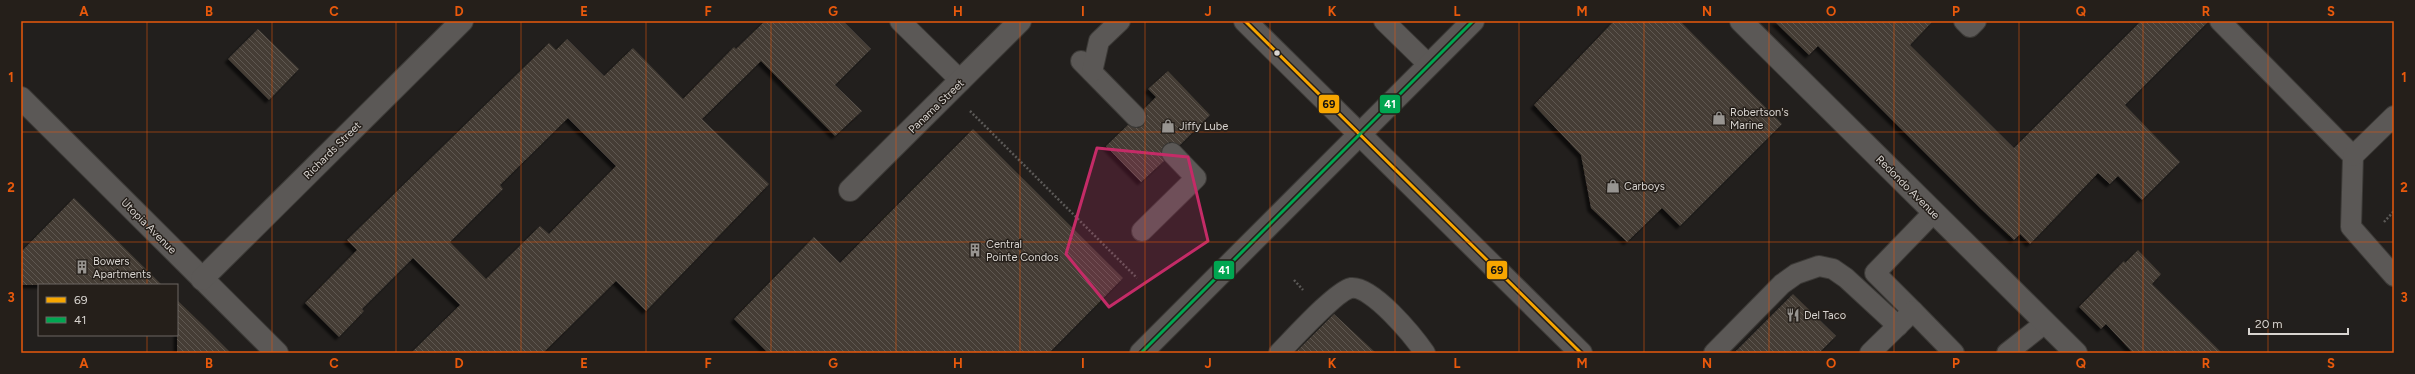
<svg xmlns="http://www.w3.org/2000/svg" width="2415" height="374" viewBox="0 0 2415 374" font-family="Figtree,sans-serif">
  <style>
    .building { fill: url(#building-back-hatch); fill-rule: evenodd; filter: url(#shadow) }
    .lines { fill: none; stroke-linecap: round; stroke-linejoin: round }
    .service-casing { stroke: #3c3a37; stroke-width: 22 }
    .minor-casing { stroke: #3c3a37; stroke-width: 24 }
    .tertiary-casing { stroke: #3c3a37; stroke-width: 24 }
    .secondary-casing { stroke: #3c3a37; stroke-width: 24 }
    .path { stroke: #5b5957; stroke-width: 2.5; stroke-dasharray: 2 2; stroke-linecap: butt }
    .service { stroke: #5b5856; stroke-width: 20 }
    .minor { stroke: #5b5856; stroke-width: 22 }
    .tertiary { stroke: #5b5856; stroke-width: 22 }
    .secondary { stroke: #5b5856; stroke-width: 22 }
    .bus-1-casing { stroke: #251f1a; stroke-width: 6 }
    .bus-2-casing { stroke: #251f1a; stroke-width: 6 }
    .bus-1 { stroke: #f7a600; stroke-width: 3 }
    .bus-2 { stroke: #00a651; stroke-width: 3 }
    .marked { fill: #c42b67; fill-opacity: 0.2; stroke: #c42b67; stroke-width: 3; stroke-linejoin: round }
    .grid { fill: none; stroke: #e8590c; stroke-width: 1; stroke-opacity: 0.55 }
    .bus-dot { fill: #d8d4d0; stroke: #251f1a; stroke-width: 1.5 }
    .labels { text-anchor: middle; stroke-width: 3; stroke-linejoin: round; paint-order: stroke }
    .street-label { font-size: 11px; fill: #d8d4d0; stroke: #251f1a }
    .poi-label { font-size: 11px; fill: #d8d4d0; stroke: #251f1a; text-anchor: start }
    .line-badge { stroke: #251f1a; stroke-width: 1.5 }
    .badge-label { font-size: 11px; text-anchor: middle; font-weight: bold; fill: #fff }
    .pale-badge-label { font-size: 11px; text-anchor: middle; font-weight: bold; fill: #111 }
    .neatline { fill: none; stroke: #e8590c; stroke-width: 1.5 }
    .grid-label { font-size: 13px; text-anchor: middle; font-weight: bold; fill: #e8590c }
  </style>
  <defs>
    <pattern id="building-back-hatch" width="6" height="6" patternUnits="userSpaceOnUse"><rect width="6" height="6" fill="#443d35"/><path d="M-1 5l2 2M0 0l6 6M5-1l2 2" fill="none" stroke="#5e5851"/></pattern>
    <filter id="shadow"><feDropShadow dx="-3.5" dy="3.5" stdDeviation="1" flood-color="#0009"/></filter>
  </defs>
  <rect width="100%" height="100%" fill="#221f1d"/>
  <g class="building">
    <path d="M 765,21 L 843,21 L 871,49 L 835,85 L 862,111 L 835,136 L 761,61 L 702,119 L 769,184 L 646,311 L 616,281 L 543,353 L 411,353 L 460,305 L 413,258 L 362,309 L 364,311 L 339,337 L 305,303 L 357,250 L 347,240 L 549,43 L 556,50 L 567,39 L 604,76 L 633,48 L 683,99 L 734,47 L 736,49 ZM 568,118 L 616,166 L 549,234 L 540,226 L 486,279 L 450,242 L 503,189 L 500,185 Z"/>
    <path d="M 1614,21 L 1680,21 L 1782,124 L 1680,226 L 1662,208 L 1627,242 L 1591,208 L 1581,155 L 1534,105 Z"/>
    <path d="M 1774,21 L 1933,21 L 1910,45 L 2014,148 L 2141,21 L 2209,21 L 2125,105 L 2180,162 L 2142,200 L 2118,176 L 2110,184 L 2098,173 L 2030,244 L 2020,234 L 2014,240 L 1981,209 L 1818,46 L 1809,55 Z"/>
    <path d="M 258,29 L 299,69 L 269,100 L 228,59 Z"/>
    <path d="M 1168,71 L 1210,115 L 1180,145 L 1170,142 L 1164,145 L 1161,155 L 1164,161 L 1141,182 L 1106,146 L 1128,125 L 1138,128 L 1144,125 L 1147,115 L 1144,109 L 1156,97 L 1148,89 Z"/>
    <path d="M 973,129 L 1123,278 L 1049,353 L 768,353 L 734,319 L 814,237 L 840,263 Z"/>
    <path d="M 74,198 L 162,285 L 21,285 L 21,252 Z"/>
    <path d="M 2138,250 L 2161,274 L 2152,284 L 2222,353 L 2133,353 L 2106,324 L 2101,329 L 2079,307 L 2124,261 L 2125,263 Z"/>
    <path d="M 1793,294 L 1836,336 L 1819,353 L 1734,353 Z"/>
    <path d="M 177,300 L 205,327 L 231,353 L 177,353 Z"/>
    <path d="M 1334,314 L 1376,353 L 1295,353 Z"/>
  </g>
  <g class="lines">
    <g class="service-casing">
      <g id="service">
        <path d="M 900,21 L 961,81"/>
        <path d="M 1384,21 L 1429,65"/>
        <path d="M 1964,21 L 1970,27 L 1976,21"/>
        <path d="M 2220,21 L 2353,156 L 2351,227 L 2394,276"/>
        <path d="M 1081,61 L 1136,117"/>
        <path d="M 1092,72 L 1099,41 L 1120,21"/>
        <path d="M 2353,156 L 2394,116"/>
        <path d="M 1142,231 L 1196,178 L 1172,153"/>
        <path d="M 1913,311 L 1875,273 L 1934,212"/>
        <path d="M 1279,353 C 1292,340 1336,291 1351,288 C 1372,285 1414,337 1425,353"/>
        <path d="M 1714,353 L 1782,284 L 1796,274 L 1819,266 L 1833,269 L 1846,278 L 1898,326"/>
        <path d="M 1870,353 L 1913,311 L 1954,353"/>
        <path d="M 2007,353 L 2045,323"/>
      </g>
    </g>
    <g class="minor-casing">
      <g id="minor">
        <path d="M 1741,21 L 2076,353"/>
        <path d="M 21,98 L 277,353"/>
        <path d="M 850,190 L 1020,21"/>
        <path d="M 202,279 L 462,21"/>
      </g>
    </g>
    <g class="tertiary-casing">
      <path id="tertiary" d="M 1141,353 L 1473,21"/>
    </g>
    <g class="secondary-casing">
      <path id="secondary" d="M 1245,21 L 1581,353"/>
    </g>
    <g class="path">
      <path d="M 970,111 L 1137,278"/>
      <path d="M 2384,222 L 2394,211"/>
      <path d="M 1294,280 L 1303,290"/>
    </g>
    <use href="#service" class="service"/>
    <use href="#minor" class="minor"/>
    <use href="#tertiary" class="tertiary"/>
    <use href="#secondary" class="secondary"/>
    <g class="bus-1-casing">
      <path id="bus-1" d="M 1245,21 L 1581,353"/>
    </g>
    <g class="bus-2-casing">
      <path id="bus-2" d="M 1141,353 L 1473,21"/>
    </g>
    <use href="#bus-1" class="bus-1"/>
    <use href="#bus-2" class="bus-2"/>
  </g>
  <path class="marked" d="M 1097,148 L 1188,157 L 1208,241 L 1109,307 L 1066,254 Z"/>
  <path class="grid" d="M 147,21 L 147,285M 272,21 L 272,353M 396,21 L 396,353M 521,21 L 521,353M 646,21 L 646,353M 771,21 L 771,353M 896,21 L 896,353M 1020,21 L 1020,353M 1145,21 L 1145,353M 1270,21 L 1270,353M 1395,21 L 1395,353M 1519,21 L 1519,353M 1644,21 L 1644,353M 1769,21 L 1769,353M 1894,21 L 1894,353M 2019,21 L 2019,353M 2143,21 L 2143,353M 2268,21 L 2268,353M 21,132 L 2394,132M 21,242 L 2394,242M 147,335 L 147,353"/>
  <defs>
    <g id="shop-bare" transform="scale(1.08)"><path d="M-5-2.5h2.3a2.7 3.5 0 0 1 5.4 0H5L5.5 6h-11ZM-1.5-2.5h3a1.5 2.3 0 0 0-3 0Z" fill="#989591" stroke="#251f1a" stroke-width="2.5" paint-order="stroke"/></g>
    <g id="building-bare" transform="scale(1.08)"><path d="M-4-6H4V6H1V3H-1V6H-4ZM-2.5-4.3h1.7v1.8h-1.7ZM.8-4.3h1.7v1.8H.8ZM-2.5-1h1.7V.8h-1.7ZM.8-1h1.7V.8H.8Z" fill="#989591" stroke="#251f1a" stroke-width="2.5" paint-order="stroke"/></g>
    <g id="restaurant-bare" transform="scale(1.08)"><path d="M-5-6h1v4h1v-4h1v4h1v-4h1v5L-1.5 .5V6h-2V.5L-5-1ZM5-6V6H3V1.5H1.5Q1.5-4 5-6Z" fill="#989591" stroke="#251f1a" stroke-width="2.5" paint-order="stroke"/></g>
  </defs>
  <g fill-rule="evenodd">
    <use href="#shop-bare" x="1719" y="118"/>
    <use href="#shop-bare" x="1168" y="126"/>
    <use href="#shop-bare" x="1613" y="186"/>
    <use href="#building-bare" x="975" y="250"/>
    <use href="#building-bare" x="82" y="267"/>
    <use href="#restaurant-bare" x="1793" y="315"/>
  </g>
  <circle class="bus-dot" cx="1277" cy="53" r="3.5"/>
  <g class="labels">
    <g class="street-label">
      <text transform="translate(936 106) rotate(-44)" y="4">Panama Street</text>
      <text transform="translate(332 150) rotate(-45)" y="4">Richards Street</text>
      <text transform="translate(1908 187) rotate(45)" y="4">Redondo Avenue</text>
      <text transform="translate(149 226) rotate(45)" y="4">Utopia Avenue</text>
    </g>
    <g class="poi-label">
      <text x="1730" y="116">Robertson's<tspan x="1730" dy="13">Marine</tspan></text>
      <text x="1179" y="130">Jiffy Lube</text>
      <text x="1624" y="190">Carboys</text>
      <text x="986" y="248">Central<tspan x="986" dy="13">Pointe Condos</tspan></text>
      <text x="93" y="265">Bowers<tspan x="93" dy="13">Apartments</tspan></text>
      <text x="1804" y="319">Del Taco</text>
    </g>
  </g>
  <g class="line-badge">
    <rect x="1318" y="94" width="22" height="20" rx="4" fill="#f7a600"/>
    <rect x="1379" y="94" width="22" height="20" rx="4" fill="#00a651"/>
    <rect x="1213" y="260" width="22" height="20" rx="4" fill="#00a651"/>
    <rect x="1486" y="260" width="22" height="20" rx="4" fill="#f7a600"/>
  </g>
  <g class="badge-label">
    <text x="1390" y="108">41</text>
    <text x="1224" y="274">41</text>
  </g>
  <g class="pale-badge-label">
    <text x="1329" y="108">69</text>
    <text x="1497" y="274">69</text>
  </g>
  <rect width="2415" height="374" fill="none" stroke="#251f1a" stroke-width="44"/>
  <rect x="38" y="284" width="140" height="52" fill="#251f1a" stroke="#6d6763"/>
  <rect x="46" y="297" width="20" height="6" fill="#f7a600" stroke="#6d6763"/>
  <text x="74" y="304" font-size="12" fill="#d8d4d0">69</text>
  <rect x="46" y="317" width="20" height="6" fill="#00a651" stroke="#6d6763"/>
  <text x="74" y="324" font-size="12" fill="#d8d4d0">41</text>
  <path d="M2249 328v6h99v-6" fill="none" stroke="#d8d4d0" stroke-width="2"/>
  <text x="2255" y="328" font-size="12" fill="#d8d4d0" stroke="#251f1a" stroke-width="3" paint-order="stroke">20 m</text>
  <rect x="22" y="22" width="2371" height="330" class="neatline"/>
  <g class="grid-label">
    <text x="84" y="16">A</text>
    <text x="209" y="16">B</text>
    <text x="334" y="16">C</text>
    <text x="459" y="16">D</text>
    <text x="584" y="16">E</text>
    <text x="708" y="16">F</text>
    <text x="833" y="16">G</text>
    <text x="958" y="16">H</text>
    <text x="1083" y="16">I</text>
    <text x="1208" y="16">J</text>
    <text x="1332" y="16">K</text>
    <text x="1457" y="16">L</text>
    <text x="1582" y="16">M</text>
    <text x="1707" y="16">N</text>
    <text x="1831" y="16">O</text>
    <text x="1956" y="16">P</text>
    <text x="2081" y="16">Q</text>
    <text x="2206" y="16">R</text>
    <text x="2331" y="16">S</text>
    <text x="11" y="82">1</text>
    <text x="2404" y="82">1</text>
    <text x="11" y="192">2</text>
    <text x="2404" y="192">2</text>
    <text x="11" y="302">3</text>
    <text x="2404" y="302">3</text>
    <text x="84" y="368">A</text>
    <text x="209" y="368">B</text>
    <text x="334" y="368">C</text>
    <text x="459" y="368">D</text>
    <text x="584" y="368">E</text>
    <text x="708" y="368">F</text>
    <text x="833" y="368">G</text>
    <text x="958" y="368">H</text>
    <text x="1083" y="368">I</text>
    <text x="1208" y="368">J</text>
    <text x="1332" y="368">K</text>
    <text x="1457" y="368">L</text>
    <text x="1582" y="368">M</text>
    <text x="1707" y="368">N</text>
    <text x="1831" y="368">O</text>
    <text x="1956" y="368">P</text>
    <text x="2081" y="368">Q</text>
    <text x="2206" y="368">R</text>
    <text x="2331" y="368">S</text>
  </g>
</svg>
